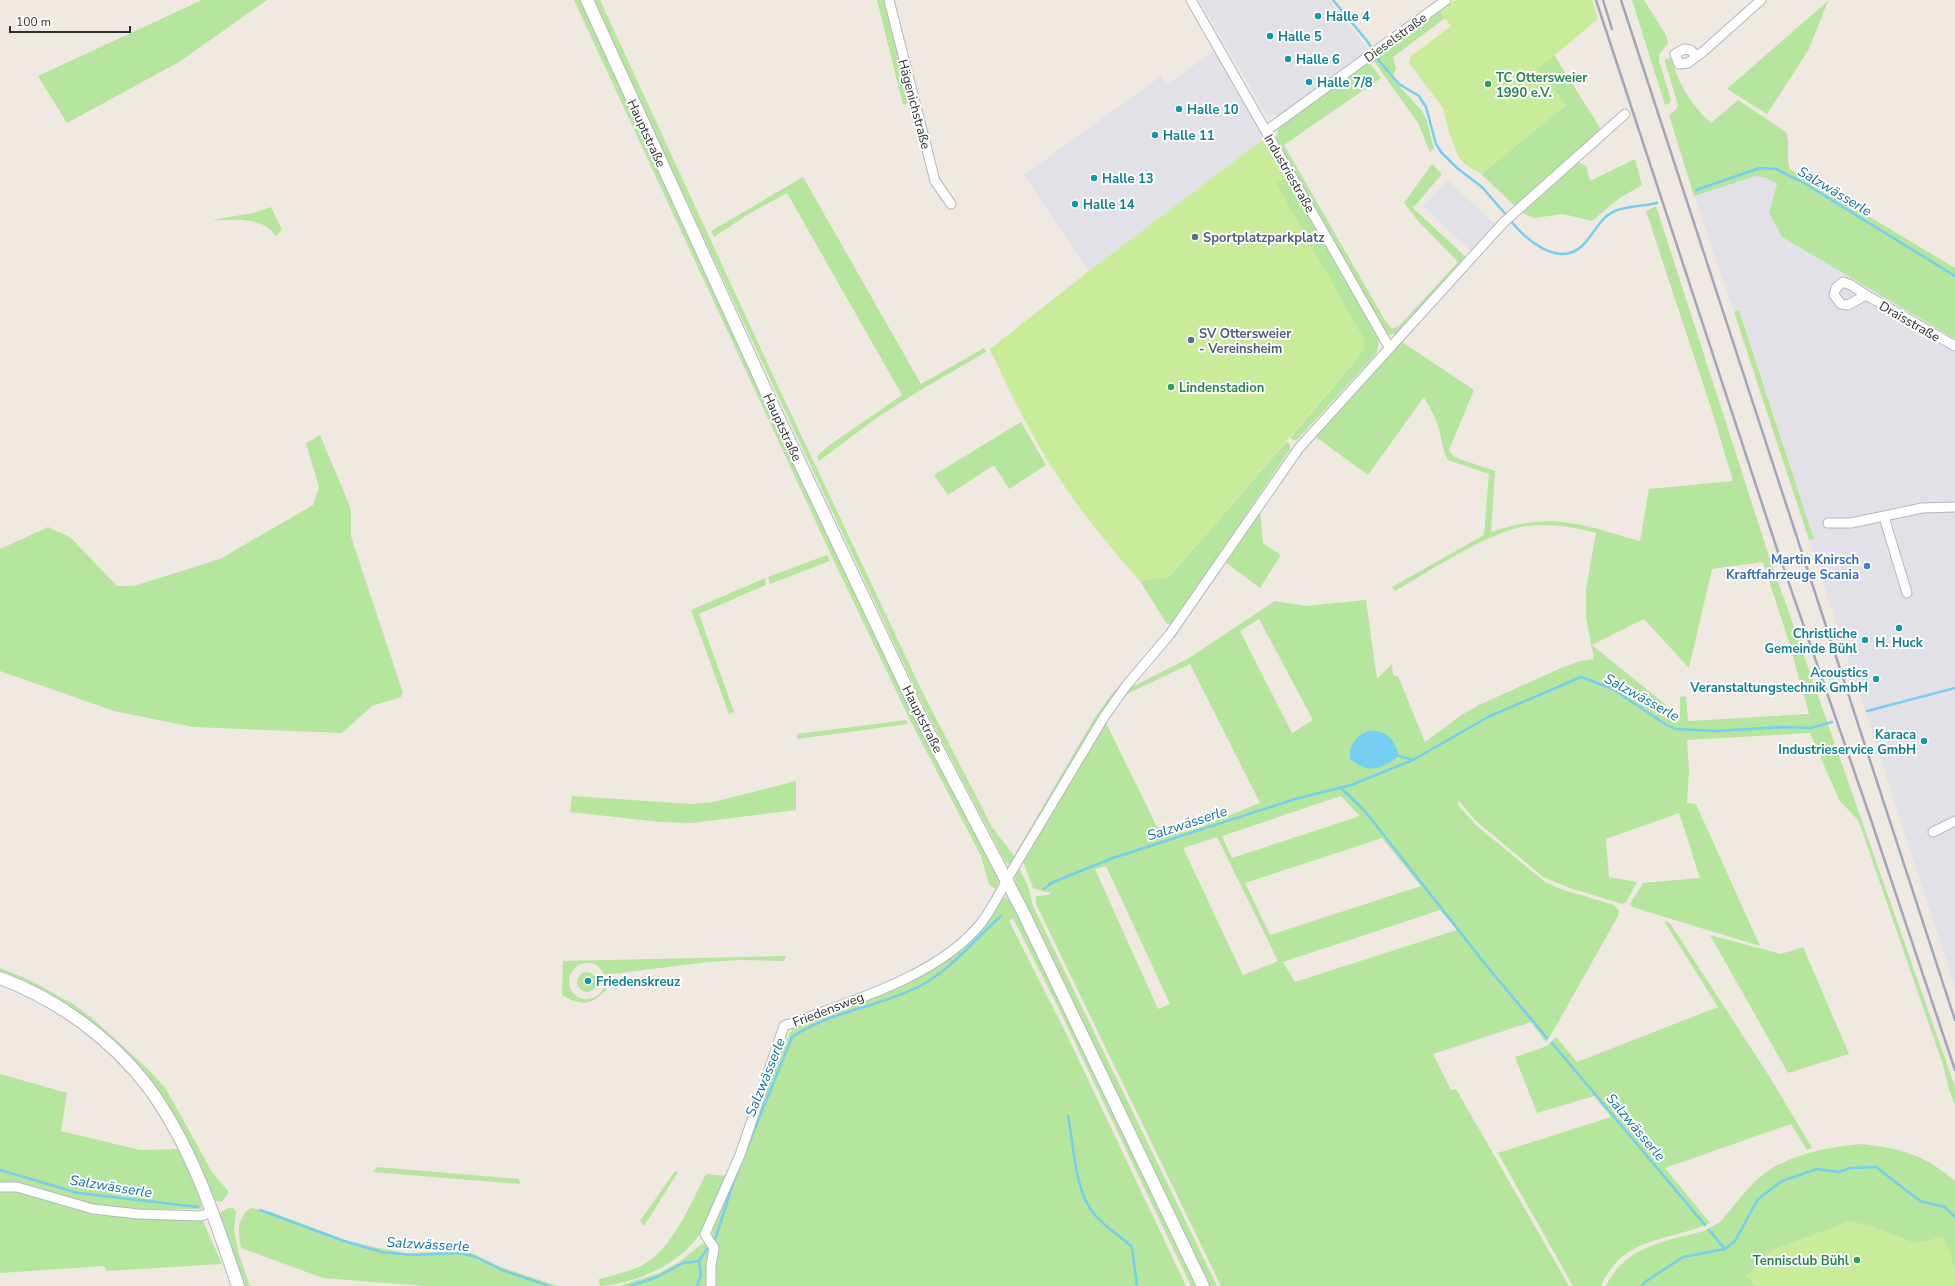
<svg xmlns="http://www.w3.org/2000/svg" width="1955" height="1286" viewBox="0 0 1955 1286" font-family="'Nunito Sans',sans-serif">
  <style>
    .industrial { fill: #e3e1e8 }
    .green { fill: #b6e59e; fill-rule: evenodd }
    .pitch { fill: #c9ec9a }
    .water { fill: #75cff0 }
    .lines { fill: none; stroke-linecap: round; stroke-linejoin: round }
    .stream { stroke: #75cff0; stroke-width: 2.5 }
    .street-casing { stroke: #b4b7c1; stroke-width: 11 }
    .secondary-casing { stroke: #b4b7c1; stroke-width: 14 }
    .street { stroke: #fff; stroke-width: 9 }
    .secondary { stroke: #fff; stroke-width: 12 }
    .rail { stroke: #a3a6b8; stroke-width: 2.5 }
    .culture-dot { fill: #0f9aa8; stroke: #fff; stroke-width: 1.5 }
    .leisure-dot { fill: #2e9e5b; stroke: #fff; stroke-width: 1.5 }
    .service-dot { fill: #5c6f8a; stroke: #fff; stroke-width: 1.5 }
    .shop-dot { fill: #3f7fe0; stroke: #fff; stroke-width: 1.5 }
    .labels { text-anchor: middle; stroke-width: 4; stroke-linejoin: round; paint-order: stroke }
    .culture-label { font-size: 13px; font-weight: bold; fill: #0d838f; stroke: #fff; text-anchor: start }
    .street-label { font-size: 13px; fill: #2e2e2e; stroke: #fff }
    .leisure-label { font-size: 13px; font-weight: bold; fill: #27864d; stroke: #fff; text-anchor: start }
    .service-label { font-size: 13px; font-weight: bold; fill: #4e5e75; stroke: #fff; text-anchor: start }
    .shop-label { font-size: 13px; font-weight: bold; fill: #366cbe; stroke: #fff; text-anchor: end }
    .water-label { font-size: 14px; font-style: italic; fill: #0d6fa3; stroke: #fff }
  </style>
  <rect width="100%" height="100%" fill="#efe9e1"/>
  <g class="industrial">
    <path d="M 1199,0 L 1329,0 L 1369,50 L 1280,116 L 1266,114 Z"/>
    <path d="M 1214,51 L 1265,138 L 1089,271 L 1024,175 L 1161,76 L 1166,85 Z"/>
    <path d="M 1756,176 L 1767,178 L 1777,184 L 1769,213 L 1782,237 L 1955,339 L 1955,987 L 1809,540 L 1814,539 L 1771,405 L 1739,310 L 1734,312 L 1694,196 Z"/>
    <path d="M 1447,180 L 1497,226 L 1473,253 L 1423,206 Z"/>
  </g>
  <g class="green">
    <path d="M 202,0 L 267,0 L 179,62 L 67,123 L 38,76 Z"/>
    <path d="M 574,0 L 582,0 L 998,874 L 999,880 L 996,888 L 992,887 L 989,884 L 981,856 L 910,720 L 833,559 Z"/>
    <path d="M 594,0 L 600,0 L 777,384 L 921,689 L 992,827 L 1014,856 L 1015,859 L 1012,864 L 1006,863 L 924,707 L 603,23 Z"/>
    <path d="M 877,0 L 885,0 L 912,101 L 903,105 Z"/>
    <path d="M 1632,0 L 1644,0 L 1666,35 L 1668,44 L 1659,54 L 1659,61 L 1671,100 L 1670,103 L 1665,105 Z"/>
    <path d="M 1828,1 L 1809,49 L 1767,114 L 1727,89 Z"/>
    <path d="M 1440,11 L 1445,18 L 1393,57 L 1396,69 L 1392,78 L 1422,111 L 1427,121 L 1434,149 L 1430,152 L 1418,123 L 1373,60 Z"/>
    <path d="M 1554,55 L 1599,126 L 1601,132 L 1516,207 L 1481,174 L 1566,105 L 1537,69 Z"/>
    <path d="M 1671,58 C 1678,83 1691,105 1711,123 L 1738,100 L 1786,132 C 1791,144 1785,156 1790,169 L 1955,268 L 1955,339 L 1782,237 L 1769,213 L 1777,184 L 1767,178 L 1756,176 L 1694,196 L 1669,115 L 1676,110 L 1678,105 L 1665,62 L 1665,59 Z"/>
    <path d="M 1369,62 L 1381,78 L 1284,145 L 1386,322 L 1392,329 L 1399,326 L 1458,262 L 1419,222 L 1404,203 L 1432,164 L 1442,174 L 1413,208 L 1468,259 L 1398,333 L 1389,335 L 1385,333 L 1276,139 L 1278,129 L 1284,124 Z"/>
    <path d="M 1635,159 L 1642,185 L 1618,199 L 1592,221 L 1563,214 L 1534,218 L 1518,211 L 1576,161 L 1586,166 L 1590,181 Z"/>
    <path d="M 803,177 L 921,384 L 984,348 L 986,352 L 919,391 L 878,417 L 819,461 L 817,456 L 827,447 L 902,395 L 787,193 L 750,213 L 714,237 L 711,231 Z"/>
    <path d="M 1287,177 L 1378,336 C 1379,344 1379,348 1375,355 L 1296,441 L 1290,438 L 1357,359 L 1276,183 Z"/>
    <path d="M 1656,206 L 1767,550 L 1947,1064 L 1955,1087 L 1955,1105 L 1948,1086 L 1943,1065 L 1860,825 L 1857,819 L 1839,800 L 1810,733 L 1687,740 L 1689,771 L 1687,803 L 1696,804 L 1760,946 L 1632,907 L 1630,904 L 1643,883 L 1700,878 L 1679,813 L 1606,839 L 1609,877 L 1637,882 L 1626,902 L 1622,904 L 1570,888 L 1543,877 L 1475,820 L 1458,800 L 1458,805 L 1477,826 L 1545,882 L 1555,887 L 1614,905 L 1619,911 L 1618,916 L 1551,1035 L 1546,1042 L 1531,1022 L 1433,1054 L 1451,1090 L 1456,1089 L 1569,1286 L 1221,1286 L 1036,904 L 1036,896 L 1048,895 L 1051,892 L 1045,892 L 1033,888 L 1023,861 L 1105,721 L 1162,837 L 1195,829 L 1260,803 L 1190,664 L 1131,692 L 1117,701 L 1129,685 L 1136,685 L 1189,658 L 1275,601 L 1306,606 L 1366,600 L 1377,679 L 1392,664 L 1393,675 L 1398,676 L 1425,742 L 1463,714 L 1479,705 L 1561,668 L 1580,661 L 1594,659 L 1586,617 L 1586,589 L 1596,533 C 1573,527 1550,523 1526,526 C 1488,532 1430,571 1395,591 L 1392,587 L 1484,535 L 1489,474 L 1448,460 C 1442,450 1442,437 1438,426 C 1435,416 1429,407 1424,397 L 1368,475 L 1313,435 L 1399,340 L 1474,390 L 1449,450 L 1454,457 L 1495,471 L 1491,532 C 1553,511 1580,524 1640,541 L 1649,489 L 1733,481 L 1712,411 L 1646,211 ZM 1763,562 L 1788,639 L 1809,714 L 1688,721 L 1686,696 L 1680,697 L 1680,714 L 1676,713 L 1592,645 L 1644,619 L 1689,668 L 1712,569 ZM 1259,619 L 1313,720 L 1292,733 L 1240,631 ZM 1341,796 L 1360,816 L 1232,858 L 1222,836 ZM 1217,837 L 1278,961 L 1243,975 L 1183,848 ZM 1382,838 L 1421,886 L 1270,935 L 1245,883 ZM 1106,866 L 1170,1004 L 1158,1009 L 1095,869 ZM 1440,910 L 1457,930 L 1295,982 L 1283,962 Z"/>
    <path d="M 271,207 L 282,230 L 276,236 C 262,216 234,220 212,220 L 253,213 Z"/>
    <path d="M 1739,310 L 1814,539 L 1809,540 L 1734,312 Z"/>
    <path d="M 1021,422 L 1046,465 L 1009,489 L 994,465 L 948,495 L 934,475 Z"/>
    <path d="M 320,435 L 351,509 L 351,536 L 403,693 L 401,697 L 372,706 L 342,733 L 193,727 L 114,711 L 0,671 L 0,549 L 48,527 L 70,537 L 117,586 L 134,586 L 220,559 L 313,505 L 319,487 L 306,443 Z"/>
    <path d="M 1287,441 L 1290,445 L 1290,449 L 1173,623 L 1167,624 L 1140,581 L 1169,577 Z"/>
    <path d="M 1260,509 L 1263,543 L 1281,555 L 1260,588 L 1225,562 Z"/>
    <path d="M 827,555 L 830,561 L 770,584 L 768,577 Z"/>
    <path d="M 765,578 L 766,585 L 699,614 L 734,712 L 729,714 L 691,610 Z"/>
    <path d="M 1134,671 C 1089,728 1055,791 1018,854 L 1015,851 L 1017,851 L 1095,717 L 1111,695 Z"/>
    <path d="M 906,720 L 908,724 L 797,739 L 797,734 Z"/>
    <path d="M 796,781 L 796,810 L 692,823 L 660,822 L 570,812 L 572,796 L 692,804 L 714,802 Z"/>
    <path d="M 1019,868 L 1028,886 L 1033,906 L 1217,1286 L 1210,1286 L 1042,938 L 1015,886 L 1015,873 Z"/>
    <path d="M 1006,897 L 1019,913 L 1199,1286 L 1191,1286 L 1058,1007 L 1013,918 L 1009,921 L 1066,1033 L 1186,1286 L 713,1286 L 714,1264 L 719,1245 L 712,1238 L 713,1222 L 778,1056 L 790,1033 L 796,1026 L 904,982 L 989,918 L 1003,898 Z"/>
    <path d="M 1664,921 L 1670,923 L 1771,1079 L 1812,1148 L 1807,1150 L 1791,1124 L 1665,1168 L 1710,1223 C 1669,1242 1623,1235 1601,1286 L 1573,1286 L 1498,1153 L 1611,1117 L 1594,1096 L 1537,1113 L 1515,1057 L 1547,1046 L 1556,1037 L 1577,1062 L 1718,1007 Z"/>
    <path d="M 1710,935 L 1781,954 L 1803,947 L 1849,1054 L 1788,1073 Z"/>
    <path d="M 786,956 L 784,961 L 740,960 L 708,962 L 604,975 C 603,973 601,969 599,967 C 588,957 570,966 569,980 C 568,1004 602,1007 606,980 L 615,979 C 599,1000 587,1011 562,995 L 563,961 Z"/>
    <path d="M 0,968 L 30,980 L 73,1004 L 92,1018 L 149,1070 L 166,1089 L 212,1172 L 228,1191 L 228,1194 L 222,1202 L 212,1200 L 124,1053 L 0,973 Z"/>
    <circle cx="587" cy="982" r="10"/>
    <path d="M 0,1074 L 67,1093 L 61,1131 L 140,1150 L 180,1149 L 204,1202 L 201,1209 L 125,1210 L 92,1205 L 0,1183 Z"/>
    <path d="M 1862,1144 C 1903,1149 1923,1154 1955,1181 L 1955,1270 L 1943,1237 L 1916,1244 L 1874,1227 L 1747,1275 L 1755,1286 L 1606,1286 C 1625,1246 1666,1241 1704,1231 L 1720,1222 C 1733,1208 1744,1191 1759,1178 C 1786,1154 1828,1147 1862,1144 Z"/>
    <path d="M 377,1167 L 519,1179 L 520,1184 L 373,1172 Z"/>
    <path d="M 675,1171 L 678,1172 L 644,1226 L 640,1221 Z"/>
    <path d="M 706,1174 L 728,1176 C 720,1193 713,1213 703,1229 C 683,1263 639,1283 600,1286 L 599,1279 C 613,1275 630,1272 643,1265 C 673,1248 691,1203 706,1174 Z"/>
    <path d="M 15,1189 L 91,1211 L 202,1219 L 222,1264 L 107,1271 L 104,1266 L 0,1273 L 0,1190 Z"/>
    <path d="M 228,1208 L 233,1208 L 236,1211 L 234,1231 L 239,1255 L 250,1286 L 243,1286 L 219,1216 L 221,1212 Z"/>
    <path d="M 251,1208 L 271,1212 L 348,1241 L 378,1248 L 405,1253 L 460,1252 L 471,1253 L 501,1267 L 557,1286 L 426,1286 L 323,1278 L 241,1248 C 238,1233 236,1217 251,1208 Z"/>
    <path d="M 703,1243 C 715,1250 708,1274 708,1286 L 619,1286 L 659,1273 L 679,1262 Z"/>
  </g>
  <g class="pitch">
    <path d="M 1455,0 L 1592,0 L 1598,19 L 1538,69 L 1566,105 L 1481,174 L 1465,164 L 1459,158 L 1449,133 L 1443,108 L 1409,63 L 1410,57 L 1451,26 L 1440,11 Z"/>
    <path d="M 1265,138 L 1287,177 L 1276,183 L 1364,339 L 1364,349 L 1357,359 L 1169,577 L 1140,581 C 1106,543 1073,502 1046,458 C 1025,423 1007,386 990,349 L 1089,271 Z"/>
    <path d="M 1850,1221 L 1874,1227 L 1916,1244 L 1944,1236 L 1955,1270 L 1955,1286 L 1755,1286 L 1747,1276 L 1772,1250 Z"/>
  </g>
  <path class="water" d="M 1370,730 C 1389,732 1394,739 1399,756 C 1381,770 1369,774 1350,759 C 1348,745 1357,735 1370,730 Z"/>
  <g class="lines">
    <g class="stream">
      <path d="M 1333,0 L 1368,42 L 1380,62 L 1399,84 L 1419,96 L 1426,107 L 1436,144 L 1441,152 L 1457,168 L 1482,187 L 1507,216"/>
      <path d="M 1696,190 L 1760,168 L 1776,169 L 1804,183 L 1955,276"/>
      <path d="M 1510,220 C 1525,239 1558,268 1582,246 C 1593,236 1600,217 1615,211 C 1628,206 1644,206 1657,203"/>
      <path d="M 1867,711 L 1955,688"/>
      <path d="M 1399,756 L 1413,760"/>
      <path d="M 1341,788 L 1364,810 L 1490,970 L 1547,1038"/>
      <path d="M 1044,889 L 1051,883 L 1113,858 L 1295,799 L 1351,785 L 1413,760 L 1488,717 L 1581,677 L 1613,689 L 1665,724 L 1675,729 L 1717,731 L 1782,727 L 1811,728 L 1832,722"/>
      <path d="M 1552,1043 L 1705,1225"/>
      <path d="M 1068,1116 C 1073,1141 1075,1183 1088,1205 C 1097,1222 1118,1234 1132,1247 L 1137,1286"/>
      <path d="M 0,1170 L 78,1193 L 198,1207"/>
      <path d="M 260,1210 L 344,1241 L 382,1252 L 411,1255 L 459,1253 L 476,1257 L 502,1270 L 549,1286"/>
      <path d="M 1709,1230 L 1725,1249"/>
      <path d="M 712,1242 L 716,1237 L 733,1183 L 792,1037 C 831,1011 879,1007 920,986 C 952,969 974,940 1001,916"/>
      <path d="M 631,1286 L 657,1277 L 683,1263 L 699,1261 L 709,1246"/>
      <path d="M 697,1286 L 701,1275 L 699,1261"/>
      <path d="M 1642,1286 L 1645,1282 L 1683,1257 L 1725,1249 L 1735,1241 L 1758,1199 L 1782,1181 L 1817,1169 L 1839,1172 L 1850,1168 L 1876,1167 L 1920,1201 L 1945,1207 L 1955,1217"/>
    </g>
    <g class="street-casing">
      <g id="street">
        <path d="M 889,0 L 935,181 L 951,204"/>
        <path d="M 1191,0 L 1389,347"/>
        <path d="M 1697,56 L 1690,50 L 1684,49 L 1675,54 L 1679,64 L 1688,63 L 1705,50 L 1761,0"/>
        <path d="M 1266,131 L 1446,0"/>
        <path d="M 1866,295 L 1848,305 L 1841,304 L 1834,295 L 1836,288 L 1843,282 L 1851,285 L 1866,295 L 1955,346"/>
        <path d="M 1884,517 L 1907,593"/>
        <path d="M 1828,523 L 1851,523 L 1922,508 L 1955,507"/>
        <path d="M 1933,832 L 1955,821"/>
        <path d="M 0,1187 L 17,1187 L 93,1209 L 138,1214 L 201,1216 L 212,1212"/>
        <path d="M 711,1286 L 711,1266 L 714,1248 L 705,1234 L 740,1155 L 784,1026 C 848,1002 939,977 982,922 C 993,907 1001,891 1010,874 L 1104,717 L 1126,686 L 1170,634 L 1299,448 L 1504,222 L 1625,114"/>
      </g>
    </g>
    <g class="secondary-casing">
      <g id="secondary">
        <path d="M 587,0 L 770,400 L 918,712 L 1022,910 L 1203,1286"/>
        <path d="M 0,978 C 57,999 112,1039 149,1088 C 192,1147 215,1218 238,1286"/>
      </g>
    </g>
    <use href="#street" class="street"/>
    <use href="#secondary" class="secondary"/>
    <g class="rail">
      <path d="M 1596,0 L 1776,546 L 1868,811 L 1955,1070"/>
      <path d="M 1603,0 L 1612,29"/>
      <path d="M 1621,0 L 1955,1020"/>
    </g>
  </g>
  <g class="culture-dot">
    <circle cx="1318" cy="16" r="4"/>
    <circle cx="1270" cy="36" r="4"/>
    <circle cx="1288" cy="59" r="4"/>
    <circle cx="1309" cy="82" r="4"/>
    <circle cx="1179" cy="109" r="4"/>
    <circle cx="1155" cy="135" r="4"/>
    <circle cx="1094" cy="178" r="4"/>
    <circle cx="1075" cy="204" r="4"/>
    <circle cx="1899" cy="628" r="4"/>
    <circle cx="1865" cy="640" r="4"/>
    <circle cx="1876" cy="679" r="4"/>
    <circle cx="1924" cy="741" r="4"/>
    <circle cx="588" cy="981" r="4"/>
  </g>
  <g class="leisure-dot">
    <circle cx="1488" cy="84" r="4"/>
    <circle cx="1171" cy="387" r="4"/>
    <circle cx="1857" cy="1260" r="4"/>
  </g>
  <g class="service-dot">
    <circle cx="1195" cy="237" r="4"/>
    <circle cx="1191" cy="340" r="4"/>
  </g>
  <circle class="shop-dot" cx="1867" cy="566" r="4"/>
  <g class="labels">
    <g class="culture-label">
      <text x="1326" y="21">Halle 4</text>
      <text x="1278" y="41">Halle 5</text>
      <text x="1296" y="64">Halle 6</text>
      <text x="1317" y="87">Halle 7/8</text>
      <text x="1187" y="114">Halle 10</text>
      <text x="1163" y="140">Halle 11</text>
      <text x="1102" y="183">Halle 13</text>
      <text x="1083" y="209">Halle 14</text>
      <text x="1857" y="638" text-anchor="end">Christliche<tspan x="1857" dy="15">Gemeinde Bühl</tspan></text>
      <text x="1899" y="647" text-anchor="middle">H. Huck</text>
      <text x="1868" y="677" text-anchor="end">Acoustics<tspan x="1868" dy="15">Veranstaltungstechnik GmbH</tspan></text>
      <text x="1916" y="739" text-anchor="end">Karaca<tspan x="1916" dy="15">Industrieservice GmbH</tspan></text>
      <text x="596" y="986">Friedenskreuz</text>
    </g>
    <g class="street-label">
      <text transform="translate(1395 37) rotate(-36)" y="5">Dieselstraße</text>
      <text transform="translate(915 104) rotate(75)" y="5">Hägenichstraße</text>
      <text transform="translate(647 133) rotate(65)" y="5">Hauptstraße</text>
      <text transform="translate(1290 173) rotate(60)" y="5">Industriestraße</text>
      <text transform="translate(1910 321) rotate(30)" y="5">Draisstraße</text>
      <text transform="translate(783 427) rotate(65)" y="5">Hauptstraße</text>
      <text transform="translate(923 719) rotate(63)" y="5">Hauptstraße</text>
      <text transform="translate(828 1009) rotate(-21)" y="5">Friedensweg</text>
    </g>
    <g class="leisure-label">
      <text x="1496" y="82">TC Ottersweier<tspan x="1496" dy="15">1990 e.V.</tspan></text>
      <text x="1179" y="392">Lindenstadion</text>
      <text x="1849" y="1265" text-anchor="end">Tennisclub Bühl</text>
    </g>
    <g class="service-label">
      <text x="1203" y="242">Sportplatzparkplatz</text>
      <text x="1199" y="338">SV Ottersweier<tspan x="1199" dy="15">- Vereinsheim</tspan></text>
    </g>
    <g class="shop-label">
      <text x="1859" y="564">Martin Knirsch<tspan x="1859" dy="15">Kraftfahrzeuge Scania</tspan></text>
    </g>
    <g class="water-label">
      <text transform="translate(1835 191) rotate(31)" y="5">Salzwässerle</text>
      <text transform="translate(1642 697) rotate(29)" y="5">Salzwässerle</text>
      <text transform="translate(1187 823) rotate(-18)" y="5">Salzwässerle</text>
      <text transform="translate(765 1077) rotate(-68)" y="5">Salzwässerle</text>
      <text transform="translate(1636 1127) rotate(50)" y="5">Salzwässerle</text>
      <text transform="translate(111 1186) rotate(9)" y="5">Salzwässerle</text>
      <text transform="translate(428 1244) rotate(3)" y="5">Salzwässerle</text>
    </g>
  </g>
  <path d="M10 26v6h120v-6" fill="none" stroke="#2e2e2e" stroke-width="2"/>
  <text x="16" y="26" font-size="12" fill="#2e2e2e" stroke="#ffffff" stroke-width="3" paint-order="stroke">100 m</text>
</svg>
